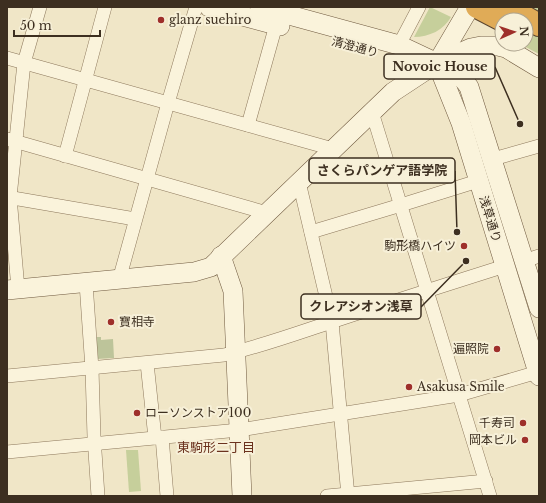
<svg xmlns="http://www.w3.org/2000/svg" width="546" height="503" viewBox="0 0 546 503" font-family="'Libre Baskerville','Noto Sans JP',serif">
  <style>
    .green { fill: #c6cf9b }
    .cemetery { fill: #bdc49a }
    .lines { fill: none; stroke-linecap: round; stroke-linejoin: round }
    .street-casing { stroke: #8d785c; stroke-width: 14 }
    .secondary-casing { stroke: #6f593f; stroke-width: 20 }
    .highway-casing { stroke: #5b4630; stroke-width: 24 }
    .street { stroke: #faf3db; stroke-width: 13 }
    .secondary { stroke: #faf3db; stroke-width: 19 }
    .highway { stroke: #e0ab57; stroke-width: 22 }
    .poi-dot { fill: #9e2f2a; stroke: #f7f0d8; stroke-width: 1.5 }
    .labels { text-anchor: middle; stroke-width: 4; stroke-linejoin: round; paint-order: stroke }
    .poi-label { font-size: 12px; fill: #3d2f20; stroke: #f7f0d8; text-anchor: start }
    .street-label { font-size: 12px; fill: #3d2f20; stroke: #f7f0d8 }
    .neighbourhood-label { font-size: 13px; fill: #6b321e; stroke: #f7f0d8 }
    .leader { fill: none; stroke: #3d2f20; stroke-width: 1.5 }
    .callout-dot { fill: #3d2f20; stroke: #f7f0d8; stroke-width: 1.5 }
    .callout { fill: #f7f0d8; stroke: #3d2f20; stroke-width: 1.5 }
    .callout-label { font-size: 13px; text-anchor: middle; font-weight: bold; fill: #3d2f20 }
  </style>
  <rect width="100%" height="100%" fill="#f0e6c7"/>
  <g class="green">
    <path d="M 430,7 L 451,17 C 444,30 429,37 414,37 Z"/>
    <path d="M 459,7 L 539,7 L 539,54 L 520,44 L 526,44 L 526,20 L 502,20 L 502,34 Z"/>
    <path d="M 126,450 L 138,450 L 141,491 L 129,492 Z"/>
  </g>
  <path class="cemetery" d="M 94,337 L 101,337 L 101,340 L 113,339 L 114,358 L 96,359 Z"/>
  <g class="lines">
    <g class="street-casing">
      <g id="street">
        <path d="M 399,45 L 419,7"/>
        <path d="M 7,58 L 333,149"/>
        <path d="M 372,112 L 490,496"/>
        <path d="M 248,125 L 276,25"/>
        <path d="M 7,139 L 267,213"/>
        <path d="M 65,156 L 105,7"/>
        <path d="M 493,159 L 539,146"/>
        <path d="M 299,182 L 332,322 L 348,496"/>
        <path d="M 7,197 L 135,219"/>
        <path d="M 311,232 L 401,205 L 478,181"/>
        <path d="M 524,261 L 539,256"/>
        <path d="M 119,280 L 168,103 L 196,7"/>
        <path d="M 86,283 L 92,369 L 94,437 L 98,496"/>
        <path d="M 18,289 L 10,197 L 24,63 L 40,7"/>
        <path d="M 147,363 L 155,438"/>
        <path d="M 7,376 L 224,355 C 258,347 292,335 325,324 C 385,304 445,285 505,266"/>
        <path d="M 162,437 L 167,496"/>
        <path d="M 7,452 L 239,430 L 459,395 L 538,372"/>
        <path d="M 327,496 L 486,481"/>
      </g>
    </g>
    <g class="secondary-casing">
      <g id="secondary">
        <path d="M 209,7 L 280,26"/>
        <path d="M 260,7 L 399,45 L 450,69 C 458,74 464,79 469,87 L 539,308"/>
        <path d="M 437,63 L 461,123 L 539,376"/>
        <path d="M 437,63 L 470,7"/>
        <path d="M 221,256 L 233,291 L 242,496"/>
        <path d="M 7,290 L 194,272 L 211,267 L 393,92 L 437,63 L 471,48 L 481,46 L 498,46 L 506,48 L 539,68"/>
      </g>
    </g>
    <g class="highway-casing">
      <g id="highway">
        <path d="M 477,7 L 502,20"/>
        <path d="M 508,7 L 539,25"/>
      </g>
    </g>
    <use href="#street" class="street"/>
    <use href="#secondary" class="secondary"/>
    <use href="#highway" class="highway"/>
  </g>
  <g class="poi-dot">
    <circle cx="161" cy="20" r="4"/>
    <circle cx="464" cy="246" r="4"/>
    <circle cx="111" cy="322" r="4"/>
    <circle cx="497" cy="349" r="4"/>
    <circle cx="409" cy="387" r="4"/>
    <circle cx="137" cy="413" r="4"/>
    <circle cx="523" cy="423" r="4"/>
    <circle cx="525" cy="440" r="4"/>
  </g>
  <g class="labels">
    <g class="poi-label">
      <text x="169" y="24">glanz suehiro</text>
      <text x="456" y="250" text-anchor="end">駒形橋ハイツ</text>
      <text x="119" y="326">寶相寺</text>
      <text x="489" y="353" text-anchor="end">遍照院</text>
      <text x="417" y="391">Asakusa Smile</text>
      <text x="145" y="417">ローソンストア100</text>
      <text x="515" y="427" text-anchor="end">千寿司</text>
      <text x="517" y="444" text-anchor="end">岡本ビル</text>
    </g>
    <g class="street-label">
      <text transform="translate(355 47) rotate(15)" y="4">清澄通り</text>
      <text transform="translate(490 219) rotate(73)" y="4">浅草通り</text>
    </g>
    <g class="neighbourhood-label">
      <text x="216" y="452">東駒形二丁目</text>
    </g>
  </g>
  <path class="leader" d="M520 124L495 67M457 232L455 171M466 261L421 307"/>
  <g class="callout-dot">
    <circle cx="520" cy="124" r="4"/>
    <circle cx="457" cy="232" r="4"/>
    <circle cx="466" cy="261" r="4"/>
  </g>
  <g class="callout">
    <rect x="384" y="54" width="111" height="25" rx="4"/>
    <rect x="309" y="158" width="146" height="25" rx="4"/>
    <rect x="301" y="294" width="120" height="25" rx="4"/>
  </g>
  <g class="callout-label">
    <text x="440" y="71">Novoic House</text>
    <text x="382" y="175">さくらパンゲア語学院</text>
    <text x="361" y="311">クレアシオン浅草</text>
  </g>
  <rect width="546" height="503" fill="none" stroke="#3d2f20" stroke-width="16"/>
  <g transform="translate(514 32) rotate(87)"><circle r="19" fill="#f7f0d8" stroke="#ada38e"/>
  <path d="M0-3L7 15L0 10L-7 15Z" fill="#9e2f2a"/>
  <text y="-6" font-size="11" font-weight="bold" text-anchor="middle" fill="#3d2f20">N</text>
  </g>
  <path d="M14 30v6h86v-6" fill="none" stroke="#3d2f20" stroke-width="2"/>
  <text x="20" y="30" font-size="12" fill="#3d2f20" stroke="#f7f0d8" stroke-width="3" paint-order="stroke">50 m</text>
</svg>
